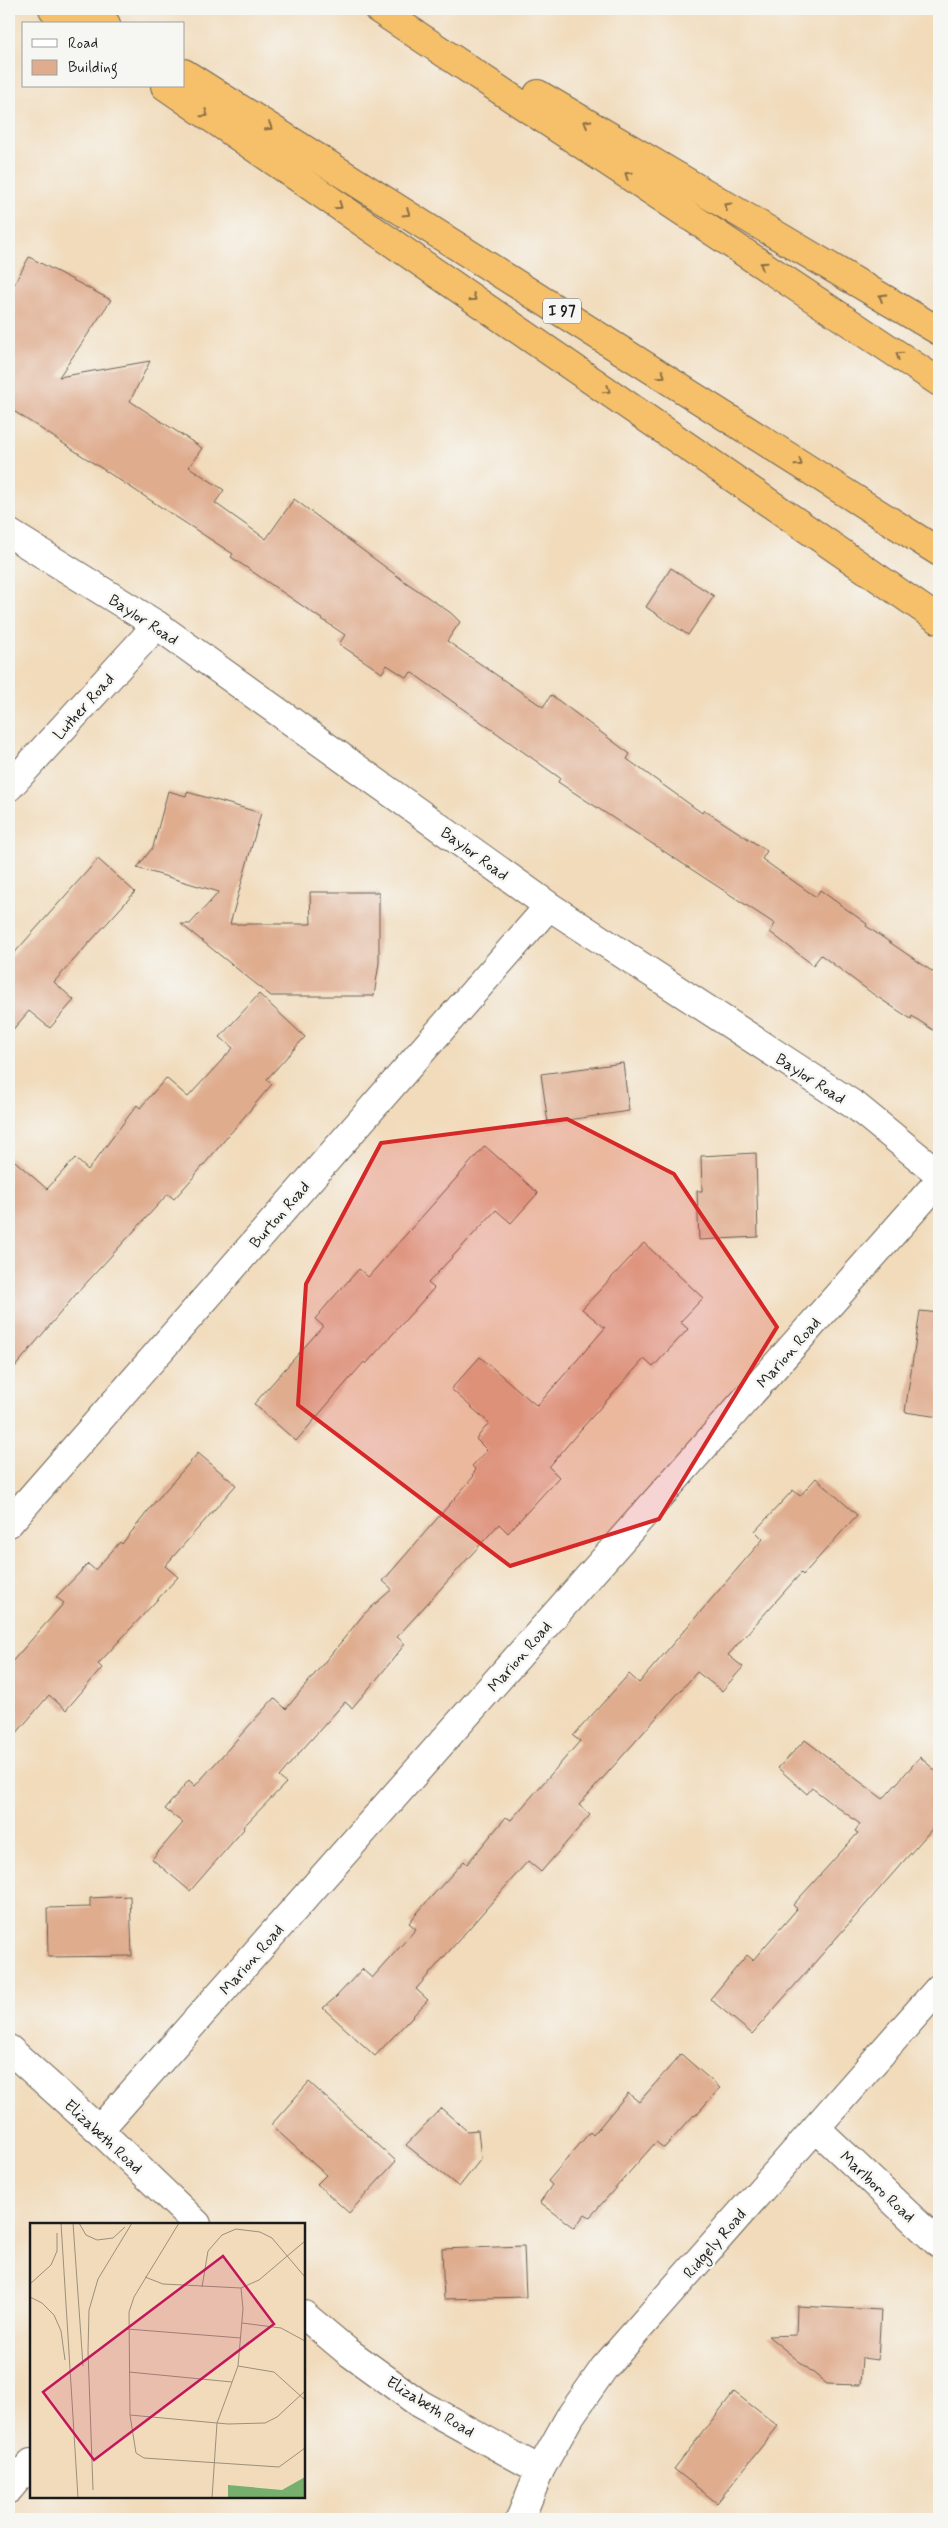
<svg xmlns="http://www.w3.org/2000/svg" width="948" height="2528" viewBox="0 0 948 2528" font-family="Mynerve,sans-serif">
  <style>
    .building { fill: #dfac8e }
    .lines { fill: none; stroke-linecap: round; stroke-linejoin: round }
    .street-casing { stroke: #675f54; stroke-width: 30 }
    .highway-casing { stroke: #675f54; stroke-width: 30 }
    .street { stroke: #fff; stroke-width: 28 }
    .highway { stroke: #f6c06b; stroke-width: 28 }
    .oneway { stroke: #896e44 }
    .marked { fill: #d62828; fill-opacity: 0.2; stroke: #d62828; stroke-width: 4; stroke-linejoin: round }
    .labels { text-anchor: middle; stroke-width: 5; stroke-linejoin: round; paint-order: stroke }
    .shield { fill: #f6f6f2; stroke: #5d5d5c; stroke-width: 1 }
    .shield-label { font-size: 15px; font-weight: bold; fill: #1c1c1c }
    .street-label { font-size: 16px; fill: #1c1c1c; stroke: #f6f6f2 }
    .inset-road { fill: none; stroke: #9c8f7b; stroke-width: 1 }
    .view { fill: #c2185b; fill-opacity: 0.15; stroke: #c2185b; stroke-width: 2.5 }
    .inset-edge { fill: none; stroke: #1c1c1c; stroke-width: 2.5 }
  </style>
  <rect width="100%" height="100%" fill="#f6f6f2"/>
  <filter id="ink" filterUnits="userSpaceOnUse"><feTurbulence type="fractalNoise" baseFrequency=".02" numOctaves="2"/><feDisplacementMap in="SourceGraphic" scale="10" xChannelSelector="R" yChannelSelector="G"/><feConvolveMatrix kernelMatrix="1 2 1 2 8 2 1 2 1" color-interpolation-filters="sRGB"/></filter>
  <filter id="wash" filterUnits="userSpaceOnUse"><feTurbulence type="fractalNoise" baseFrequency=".0096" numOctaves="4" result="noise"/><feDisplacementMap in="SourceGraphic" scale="20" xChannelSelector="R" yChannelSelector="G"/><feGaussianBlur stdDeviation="1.12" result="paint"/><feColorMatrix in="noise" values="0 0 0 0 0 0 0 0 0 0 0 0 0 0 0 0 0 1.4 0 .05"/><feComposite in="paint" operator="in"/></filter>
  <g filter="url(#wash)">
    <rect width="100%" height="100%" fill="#f1dbbb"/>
    <g id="blocks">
      <g class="building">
        <path d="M 29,257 L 111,300 L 59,377 L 150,361 L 130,401 L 202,448 L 189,467 L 224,490 L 215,503 L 266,539 L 294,499 L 404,581 L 451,613 L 460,622 L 447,641 L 543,707 L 551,695 L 630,754 L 627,759 L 702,813 L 704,810 L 767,851 L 762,859 L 816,897 L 820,890 L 867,924 L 866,926 L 939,976 L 939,1034 L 912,1016 L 911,1019 L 873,994 L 821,955 L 813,965 L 770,932 L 775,924 L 558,782 L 560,778 L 411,672 L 407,678 L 387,665 L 382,673 L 339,644 L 345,635 L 231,557 L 233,554 L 9,408 L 9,294 Z"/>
        <path d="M 671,568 L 714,596 L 688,635 L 646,607 Z"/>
        <path d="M 168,791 L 186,796 L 187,792 L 261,813 L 230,924 L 311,924 L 310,892 L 379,892 L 379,963 L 374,996 L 271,996 L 181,924 L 190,924 L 219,892 L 137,868 L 153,847 Z"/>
        <path d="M 98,859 L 135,892 L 54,982 L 74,1000 L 50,1028 L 29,1011 L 9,1034 L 9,959 Z"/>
        <path d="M 259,994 L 305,1037 L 267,1079 L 272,1084 L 191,1180 L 174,1199 L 168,1194 L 77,1293 L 9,1374 L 9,1156 L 47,1189 L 75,1158 L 88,1170 L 137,1105 L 140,1108 L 166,1078 L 188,1097 L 233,1048 L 220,1037 Z"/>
        <path d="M 623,1063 L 629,1111 L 548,1123 L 541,1074 Z"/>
        <path d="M 485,1146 L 538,1193 L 511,1223 L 496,1210 L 428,1283 L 434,1288 L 366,1364 L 364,1362 L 296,1441 L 254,1404 L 323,1326 L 315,1319 L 331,1300 L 359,1269 L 368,1277 Z"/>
        <path d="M 756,1153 L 758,1237 L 699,1240 L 697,1191 L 702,1191 L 701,1156 Z"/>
        <path d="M 644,1243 L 703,1298 L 680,1322 L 688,1329 L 653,1367 L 644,1359 L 582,1428 L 549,1467 L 559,1477 L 508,1533 L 499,1524 L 397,1637 L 405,1644 L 381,1674 L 352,1708 L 345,1702 L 301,1751 L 279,1777 L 286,1783 L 243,1827 L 244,1829 L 190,1891 L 152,1859 L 183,1823 L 165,1809 L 189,1780 L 195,1786 L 274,1698 L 286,1709 L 364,1614 L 392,1589 L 383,1581 L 474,1476 L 472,1475 L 476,1470 L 472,1466 L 487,1450 L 476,1439 L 489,1423 L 451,1389 L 480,1357 L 537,1406 L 605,1328 L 582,1309 Z"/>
        <path d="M 920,1311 L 939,1313 L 939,1417 L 905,1412 Z"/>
        <path d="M 198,1453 L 236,1485 L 165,1566 L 178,1577 L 98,1664 L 102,1668 L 66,1710 L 49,1695 L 9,1742 L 9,1665 L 64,1603 L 56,1597 L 88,1564 L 95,1570 L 120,1542 L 122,1544 L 155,1502 Z"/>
        <path d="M 816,1478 L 857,1515 L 803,1575 L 801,1573 L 728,1655 L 743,1667 L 722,1691 L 697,1672 L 579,1805 L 590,1815 L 541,1872 L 528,1861 L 416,1989 L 428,2000 L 375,2056 L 323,2008 L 336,1997 L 362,1969 L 372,1978 L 416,1929 L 409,1923 L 422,1907 L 464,1861 L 467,1864 L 506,1817 L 511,1820 L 580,1741 L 573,1736 L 629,1674 L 639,1683 L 763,1539 L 755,1531 L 793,1490 L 800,1496 Z"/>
        <path d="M 805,1740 L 883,1799 L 920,1757 L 939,1774 L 939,1821 L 752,2034 L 710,1999 L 747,1955 L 753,1960 L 797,1909 L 793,1905 L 858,1833 L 855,1831 L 860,1824 L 812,1788 L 807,1794 L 778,1768 Z"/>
        <path d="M 130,1896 L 132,1956 L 48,1957 L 47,1908 L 90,1907 L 90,1898 Z"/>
        <path d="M 681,2054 L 720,2088 L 695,2116 L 694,2115 L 664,2148 L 656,2142 L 590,2217 L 585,2214 L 574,2228 L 540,2202 L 552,2185 L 548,2181 L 590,2132 L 593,2135 L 628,2093 L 639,2102 Z"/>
        <path d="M 309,2082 L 396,2161 L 349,2213 L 317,2184 L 326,2175 L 271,2125 Z"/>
        <path d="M 441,2108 L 467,2131 L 478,2130 L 481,2159 L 459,2187 L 406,2145 Z"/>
        <path d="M 524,2246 L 526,2297 L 444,2299 L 442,2249 Z"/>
        <path d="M 797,2306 L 881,2310 L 878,2360 L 862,2358 L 860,2385 L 827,2384 L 768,2336 L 796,2335 Z"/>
        <path d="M 734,2392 L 778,2426 L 717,2503 L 674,2469 Z"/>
      </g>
    </g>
  </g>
  <g filter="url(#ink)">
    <use href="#blocks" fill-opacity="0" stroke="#675f54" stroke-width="1"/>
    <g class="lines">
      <g class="street-casing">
        <g id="street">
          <path d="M 9,533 L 157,625 L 549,906 L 857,1107 L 939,1174"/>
          <path d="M 9,787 L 157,625"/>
          <path d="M 9,1523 L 549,906"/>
          <path d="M 9,2049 L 99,2130 L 197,2224"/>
          <path d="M 816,2128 L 939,2244"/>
          <path d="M 99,2130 L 939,1181"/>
          <path d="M 304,2315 L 347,2351 L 420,2404 L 540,2470"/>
          <path d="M 9,2489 L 31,2463"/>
          <path d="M 520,2519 L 540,2470 L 569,2418 L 604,2368 L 939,1988"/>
        </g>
      </g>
      <g class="highway-casing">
        <g id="highway">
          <path d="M 53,9 L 74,24"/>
          <path d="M 82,9 L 106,24"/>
          <path d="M 378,9 L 939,382"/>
          <path d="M 184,73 L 939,552"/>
          <path d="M 165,86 L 939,620"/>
          <path d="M 538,94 L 939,331"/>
        </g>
      </g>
      <use href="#street" class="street"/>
      <use href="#highway" class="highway"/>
    </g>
    <defs><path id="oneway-chevron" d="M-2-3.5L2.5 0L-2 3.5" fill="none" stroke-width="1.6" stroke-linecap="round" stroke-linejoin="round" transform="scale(1.25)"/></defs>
    <g class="oneway">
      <use href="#oneway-chevron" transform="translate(205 114) rotate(35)"/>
      <use href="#oneway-chevron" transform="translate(587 123) rotate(-149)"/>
      <use href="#oneway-chevron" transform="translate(269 127) rotate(32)"/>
      <use href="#oneway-chevron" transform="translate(628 175) rotate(-146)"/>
      <use href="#oneway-chevron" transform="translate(339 206) rotate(35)"/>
      <use href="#oneway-chevron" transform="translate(727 206) rotate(-149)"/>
      <use href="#oneway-chevron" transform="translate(407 213) rotate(32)"/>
      <use href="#oneway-chevron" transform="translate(763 265) rotate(-146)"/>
      <use href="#oneway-chevron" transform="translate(882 297) rotate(-149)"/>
      <use href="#oneway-chevron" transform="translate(473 298) rotate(35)"/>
      <use href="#oneway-chevron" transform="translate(899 355) rotate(-146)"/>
      <use href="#oneway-chevron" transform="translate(662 375) rotate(33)"/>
      <use href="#oneway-chevron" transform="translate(607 390) rotate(35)"/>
      <use href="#oneway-chevron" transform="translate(799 463) rotate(33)"/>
    </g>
  </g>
  <path class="marked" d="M 567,1119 L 674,1174 L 777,1327 L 659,1519 L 510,1566 L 298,1405 L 306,1284 L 381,1143 Z"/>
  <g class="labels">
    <rect class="shield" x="543" y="298.5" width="38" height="25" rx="4"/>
    <g class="shield-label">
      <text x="562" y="316">I 97</text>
    </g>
    <g class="street-label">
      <text transform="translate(144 619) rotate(33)" y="6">Baylor Road</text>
      <text transform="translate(83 706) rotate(-48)" y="6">Luther Road</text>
      <text transform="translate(475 853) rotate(36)" y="6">Baylor Road</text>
      <text transform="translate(811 1078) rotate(33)" y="6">Baylor Road</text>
      <text transform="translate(279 1214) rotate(-49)" y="6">Burton Road</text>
      <text transform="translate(788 1352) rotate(-49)" y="6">Marion Road</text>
      <text transform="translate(519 1656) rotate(-49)" y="6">Marion Road</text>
      <text transform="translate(251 1959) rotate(-49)" y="6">Marion Road</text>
      <text transform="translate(104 2136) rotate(43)" y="6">Elizabeth Road</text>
      <text transform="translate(878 2186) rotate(43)" y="6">Marlboro Road</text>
      <text transform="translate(714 2243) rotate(-49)" y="6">Ridgely Road</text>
      <text transform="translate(431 2406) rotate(32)" y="6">Elizabeth Road</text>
    </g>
  </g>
  <g transform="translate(30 2223)">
    <rect width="275" height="275" fill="#f1dbbb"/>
    <path d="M 275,254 L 275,275 L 198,275 L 198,262 L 252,267 Z" fill="#77b06e"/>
    <path class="inset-road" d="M 31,0 L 48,275M 43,0 L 53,143M 49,0 L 56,12 L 67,17 L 83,15 L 95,4M 149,0 L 104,74 L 99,89 L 100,192 L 106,230 L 114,235 L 249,244 L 275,225M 115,54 L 133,61 L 211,65 L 229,57 L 275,18M 0,61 L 21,42 L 27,28 L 27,10M 172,64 L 178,28 L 192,12 L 206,6 L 230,9 L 242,15 L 275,54M 0,74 L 12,80 L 24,92 L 31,108 L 35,137M 212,100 L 251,105 L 275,118M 97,106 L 211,115M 208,143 L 244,149 L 275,177M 99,149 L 202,159M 100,192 L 198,201 L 235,200 L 247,194 L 275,168M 63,267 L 58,128 L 59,87 L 68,56 L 102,0M 182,275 L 187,200 L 208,143 L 213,86 L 211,65"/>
    <path class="view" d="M 193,33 L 244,101 L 64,237 L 13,169 Z"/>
    <rect width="275" height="275" class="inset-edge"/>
  </g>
  <rect width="948" height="2528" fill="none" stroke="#f6f6f2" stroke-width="30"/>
  <rect x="22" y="22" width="162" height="65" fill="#f6f6f2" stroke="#9f9f9c"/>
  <rect x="32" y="39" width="25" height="8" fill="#ffffff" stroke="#9f9f9c"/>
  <text x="68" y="48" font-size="15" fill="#1c1c1c">Road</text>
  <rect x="32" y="60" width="25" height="15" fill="#dfac8e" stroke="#9f9f9c"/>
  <text x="68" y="72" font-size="15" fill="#1c1c1c">Building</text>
</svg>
